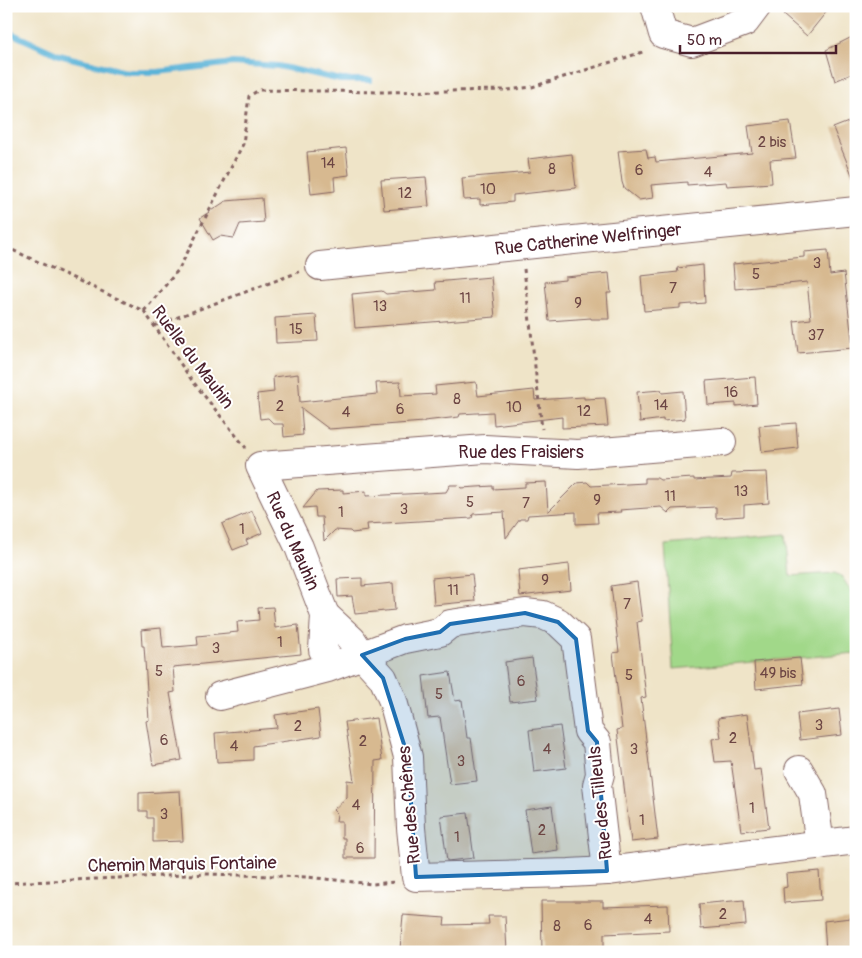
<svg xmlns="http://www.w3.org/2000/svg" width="862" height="958" viewBox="0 0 862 958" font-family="Pangolin,sans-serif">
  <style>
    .green { fill: #a1d889; stroke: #767c5a }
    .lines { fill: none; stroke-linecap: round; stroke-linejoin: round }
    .stream { stroke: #5bb4d8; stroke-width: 6 }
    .building { fill: #d7b990 }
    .minor-casing { stroke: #846462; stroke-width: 30 }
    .path { stroke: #846462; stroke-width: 3; stroke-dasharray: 4 4; stroke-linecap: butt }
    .minor { stroke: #fff; stroke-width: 28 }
    .marked { fill: #1f6fb2; fill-opacity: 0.2; stroke: #1f6fb2; stroke-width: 4; stroke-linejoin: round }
    .labels { text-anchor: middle; stroke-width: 4; stroke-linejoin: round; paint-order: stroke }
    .number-label { font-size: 15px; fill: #6d4644 }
    .street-label { font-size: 18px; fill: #4a1f2b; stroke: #fff }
  </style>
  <rect width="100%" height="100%" fill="#fff"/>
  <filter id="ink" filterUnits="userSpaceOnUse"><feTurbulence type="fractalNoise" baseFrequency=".02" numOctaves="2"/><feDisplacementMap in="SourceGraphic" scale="10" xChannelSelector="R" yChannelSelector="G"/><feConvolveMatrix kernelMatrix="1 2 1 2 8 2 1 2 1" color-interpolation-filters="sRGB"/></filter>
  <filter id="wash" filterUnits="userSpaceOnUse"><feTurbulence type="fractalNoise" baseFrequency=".0096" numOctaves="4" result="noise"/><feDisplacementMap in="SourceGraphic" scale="20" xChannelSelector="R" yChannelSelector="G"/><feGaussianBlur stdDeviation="1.12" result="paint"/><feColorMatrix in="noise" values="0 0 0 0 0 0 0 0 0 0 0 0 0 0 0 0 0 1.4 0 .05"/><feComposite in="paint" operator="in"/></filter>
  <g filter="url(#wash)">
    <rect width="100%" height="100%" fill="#efe4c8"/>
    <path class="green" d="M 786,534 L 790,576 L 835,573 L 842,577 L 851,591 L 856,596 L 856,653 L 673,669 L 665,545 Z"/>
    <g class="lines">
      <path class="stream" d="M 6,31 L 59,55 L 126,72 L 158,72 L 233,63 L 278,66 L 341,80 L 370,80"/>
    </g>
    <g id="blocks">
      <g class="building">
        <path d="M 790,6 L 831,6 L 807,36 L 783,15 Z"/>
        <path d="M 856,35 L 856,72 L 835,81 L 826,50 Z"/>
        <path d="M 856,119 L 856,182 L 855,182 L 833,128 Z"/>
        <path d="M 790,121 L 796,158 L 770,160 L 772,183 L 727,186 L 726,182 L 687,185 L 687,182 L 651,185 L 653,198 L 639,200 L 624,188 L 622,182 L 618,151 L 646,149 L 648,158 L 655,157 L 656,162 L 752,153 L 748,126 Z"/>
        <path d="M 346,148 L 349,175 L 334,177 L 335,191 L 311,194 L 307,152 Z"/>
        <path d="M 572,154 L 576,188 L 513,195 L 513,202 L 480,205 L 480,199 L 464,200 L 462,178 L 530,172 L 528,159 Z"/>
        <path d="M 426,177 L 429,206 L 384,210 L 381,180 Z"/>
        <path d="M 262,198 L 264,222 L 240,224 L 234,238 L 220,236 L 213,240 L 200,218 L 226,201 Z"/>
        <path d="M 828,250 L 830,275 L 844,273 L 853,348 L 798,353 L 794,321 L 811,319 L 807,282 L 735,289 L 733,264 L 804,257 L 804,252 Z"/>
        <path d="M 703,265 L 705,303 L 680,305 L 680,308 L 644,311 L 641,276 L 678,272 L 677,268 Z"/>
        <path d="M 609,273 L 611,293 L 607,293 L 609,319 L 591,319 L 591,318 L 549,321 L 545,282 L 565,280 L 565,277 Z"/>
        <path d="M 491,277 L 495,317 L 355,328 L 352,294 L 382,291 L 386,294 L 436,290 L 435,282 Z"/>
        <path d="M 316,315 L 318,341 L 276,343 L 275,318 Z"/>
        <path d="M 298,374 L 300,402 L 377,394 L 376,383 L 400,382 L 401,396 L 436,394 L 435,386 L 476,382 L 478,396 L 534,390 L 535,400 L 584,397 L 584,399 L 605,398 L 608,426 L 562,428 L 562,417 L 494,425 L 493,412 L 460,414 L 459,417 L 424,421 L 424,422 L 329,429 L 301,408 L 303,435 L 284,437 L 283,424 L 274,424 L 268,418 L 260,419 L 257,394 L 274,392 L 273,377 Z"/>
        <path d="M 755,377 L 757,404 L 736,406 L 736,403 L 708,405 L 706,381 Z"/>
        <path d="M 661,390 L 662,393 L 683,391 L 685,419 L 663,421 L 663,419 L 640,422 L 637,392 Z"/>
        <path d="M 796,423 L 798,448 L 762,452 L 759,426 Z"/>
        <path d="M 767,472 L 769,503 L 744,505 L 744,516 L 716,518 L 716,507 L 672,509 L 668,513 L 661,507 L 620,510 L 621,512 L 597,513 L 598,523 L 576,524 L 576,512 L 528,515 L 527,519 L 520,519 L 506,538 L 504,512 L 473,514 L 472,518 L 367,524 L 368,531 L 352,533 L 350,531 L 335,530 L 324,541 L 322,517 L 316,517 L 315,507 L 303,508 L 317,491 L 343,490 L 343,493 L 366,491 L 366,496 L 446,492 L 450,485 L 458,485 L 461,488 L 493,486 L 493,489 L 525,487 L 525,483 L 546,482 L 548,512 L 577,483 L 587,482 L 591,486 L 645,483 L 645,478 L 657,478 L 660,480 L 694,478 L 694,480 L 731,478 L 732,473 Z"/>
        <path d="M 252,511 L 262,533 L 246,540 L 248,544 L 233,550 L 222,524 Z"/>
        <path d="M 569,564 L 571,590 L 520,596 L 518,570 Z"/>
        <path d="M 472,574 L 475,601 L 434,605 L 432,578 Z"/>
        <path d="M 362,578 L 362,586 L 393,583 L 395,610 L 355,614 L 352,596 L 338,597 L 337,579 Z"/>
        <path d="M 637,582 L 642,621 L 637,622 L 646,697 L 641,698 L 658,839 L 631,842 L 617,730 L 622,729 L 613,653 L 619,652 L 611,586 Z"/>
        <path d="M 273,607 L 275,628 L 298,625 L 301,654 L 173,667 L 175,692 L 170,693 L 182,760 L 153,765 L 146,721 L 149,720 L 144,646 L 142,646 L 141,630 L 161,628 L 163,648 L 198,645 L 197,636 L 238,632 L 237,622 L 259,620 L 258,608 Z"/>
        <path d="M 532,658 L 538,699 L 510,702 L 505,662 Z"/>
        <path d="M 800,658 L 803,684 L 756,689 L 754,662 Z"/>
        <path d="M 450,672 L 455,701 L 462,700 L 467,738 L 471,738 L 477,781 L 450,784 L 440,717 L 428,718 L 423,676 Z"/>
        <path d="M 318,709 L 321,736 L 253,746 L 253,760 L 217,762 L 215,733 L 277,728 L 275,715 Z"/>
        <path d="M 839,709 L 842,735 L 800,740 L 797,714 Z"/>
        <path d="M 747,714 L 754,770 L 761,769 L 769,828 L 741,831 L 731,761 L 715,762 L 712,739 L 721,738 L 718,718 Z"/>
        <path d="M 376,718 L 382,760 L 375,761 L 374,858 L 345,858 L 345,838 L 342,838 L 342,821 L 336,821 L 337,814 L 333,810 L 347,797 L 347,780 L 354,781 L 345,722 Z"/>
        <path d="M 560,726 L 566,768 L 534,772 L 529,730 Z"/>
        <path d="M 180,791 L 183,841 L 153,842 L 153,818 L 147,818 L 147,811 L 139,811 L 139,793 Z"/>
        <path d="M 552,806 L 558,850 L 531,854 L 525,810 Z"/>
        <path d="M 468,813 L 474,858 L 447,861 L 441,816 Z"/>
        <path d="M 819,871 L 821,900 L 784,903 L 783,888 L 787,887 L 786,874 Z"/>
        <path d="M 744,900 L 746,925 L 701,929 L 699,904 Z"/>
        <path d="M 541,901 L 603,901 L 603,907 L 668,905 L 669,931 L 604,934 L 604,952 L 542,952 Z"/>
        <path d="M 403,915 L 445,918 L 444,925 L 489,924 L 488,916 L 505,916 L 507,951 L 433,952 L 400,949 Z"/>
        <path d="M 851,918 L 854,952 L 826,952 L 824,921 Z"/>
      </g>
    </g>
  </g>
  <g filter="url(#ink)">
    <use href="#blocks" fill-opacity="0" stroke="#846462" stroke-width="1"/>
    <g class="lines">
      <g class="minor-casing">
        <g id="minor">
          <path d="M 655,6 L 663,34 L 692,42 L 745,22 L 757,6"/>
          <path d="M 320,266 L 856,211"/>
          <path d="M 325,615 L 352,640 L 362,655 L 383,678 L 393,701 L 408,757 L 411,828 L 416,877 L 569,873 L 607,871 L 856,840"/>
          <path d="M 333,665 L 323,650 L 325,615 L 299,547 L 260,466 L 485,449 L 578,454 L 722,442"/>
          <path d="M 220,696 L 328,668 L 405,639 L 440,632 L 450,624 L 525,613 L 543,615 L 558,622 L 576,639 L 588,731 L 597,742 L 600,774 L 597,785 L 607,871"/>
          <path d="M 799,770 L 813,794 L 820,845"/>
        </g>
      </g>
      <g class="path">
        <path d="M 6,247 L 144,311 L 191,379 L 246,448"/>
        <path d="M 524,269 L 542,429"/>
        <path d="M 144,311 L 179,269 L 243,144 L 249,96 L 259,90 L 383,92 L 507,90 L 532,87 L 646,51"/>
        <path d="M 154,326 L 299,272"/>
        <path d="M 6,883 L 208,874 L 307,877 L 372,884 L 395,882"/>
      </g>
      <use href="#minor" class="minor"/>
    </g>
  </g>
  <path class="marked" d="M 525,613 L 558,622 L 576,639 L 588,731 L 597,742 L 607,871 L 416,877 L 408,757 L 383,678 L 362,655 L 405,639 L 440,632 L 450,624 Z"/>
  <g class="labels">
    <g class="number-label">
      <text x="772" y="147">2 bis</text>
      <text x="328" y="168">14</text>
      <text x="552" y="174">8</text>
      <text x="639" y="175">6</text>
      <text x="708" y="177">4</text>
      <text x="488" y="194">10</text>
      <text x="405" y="198">12</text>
      <text x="817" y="268">3</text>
      <text x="756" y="279">5</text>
      <text x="673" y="293">7</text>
      <text x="465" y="303">11</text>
      <text x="578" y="308">9</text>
      <text x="380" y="311">13</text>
      <text x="296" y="334">15</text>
      <text x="816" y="340">37</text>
      <text x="731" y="397">16</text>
      <text x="457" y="404">8</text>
      <text x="661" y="410">14</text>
      <text x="280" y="411">2</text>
      <text x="514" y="412">10</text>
      <text x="400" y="414">6</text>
      <text x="584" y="416">12</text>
      <text x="346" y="417">4</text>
      <text x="741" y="496">13</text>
      <text x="670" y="501">11</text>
      <text x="597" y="505">9</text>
      <text x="470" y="507">5</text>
      <text x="526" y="508">7</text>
      <text x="404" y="514">3</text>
      <text x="341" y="517">1</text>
      <text x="242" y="534">1</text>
      <text x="545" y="585">9</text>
      <text x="453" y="595">11</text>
      <text x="627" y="609">7</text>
      <text x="280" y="647">1</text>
      <text x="216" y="653">3</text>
      <text x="159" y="676">5</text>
      <text x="778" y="678">49 bis</text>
      <text x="629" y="680">5</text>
      <text x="521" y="686">6</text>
      <text x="439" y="699">5</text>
      <text x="819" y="730">3</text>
      <text x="298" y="731">2</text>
      <text x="733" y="743">2</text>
      <text x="164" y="745">6</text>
      <text x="363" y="746">2</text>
      <text x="234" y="751">4</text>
      <text x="547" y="754">4</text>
      <text x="634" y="754">3</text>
      <text x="461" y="766">3</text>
      <text x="356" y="810">4</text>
      <text x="752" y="813">1</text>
      <text x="164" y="819">3</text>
      <text x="642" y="825">1</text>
      <text x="542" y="835">2</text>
      <text x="457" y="842">1</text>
      <text x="360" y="853">6</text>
      <text x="723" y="919">2</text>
      <text x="648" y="924">4</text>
      <text x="588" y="930">6</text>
      <text x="557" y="931">8</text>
    </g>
    <g class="street-label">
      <text transform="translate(588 239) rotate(-6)" y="6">Rue Catherine Welfringer</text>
      <text transform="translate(193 357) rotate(53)" y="6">Ruelle du Mauhin</text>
      <text x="521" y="458">Rue des Fraisiers</text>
      <text transform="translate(293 541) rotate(66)" y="6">Rue du Mauhin</text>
      <text transform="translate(600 803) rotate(-96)" y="6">Rue des Tilleuls</text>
      <text transform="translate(409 805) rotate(-95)" y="6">Rue des Chênes</text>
      <text transform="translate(182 864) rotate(-1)" y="6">Chemin Marquis Fontaine</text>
    </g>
  </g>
  <rect width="862" height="958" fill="none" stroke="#fff" stroke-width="25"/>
  <path d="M680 45v8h156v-8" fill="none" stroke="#4a1f2b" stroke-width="2.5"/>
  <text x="687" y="45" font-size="15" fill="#4a1f2b" stroke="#ffffff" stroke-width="4" paint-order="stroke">50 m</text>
</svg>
